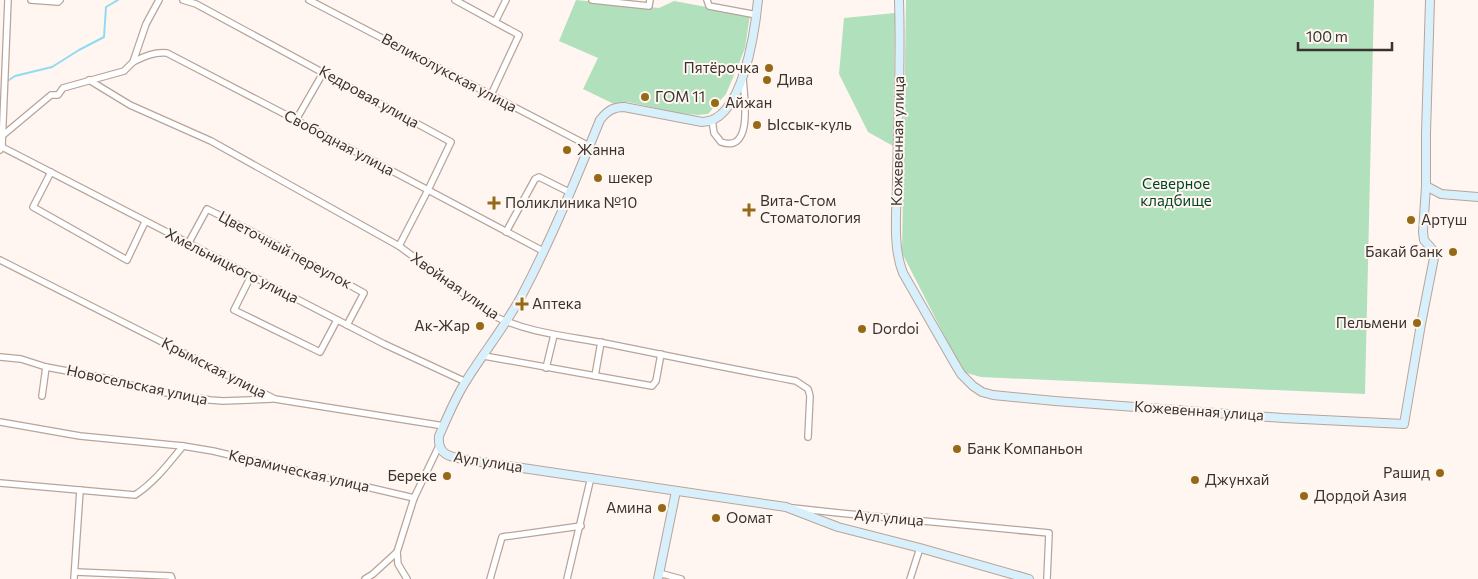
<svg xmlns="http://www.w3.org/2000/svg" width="1478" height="579" viewBox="0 0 1478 579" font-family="Commissioner,sans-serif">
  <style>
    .green { fill: #b1e0bd }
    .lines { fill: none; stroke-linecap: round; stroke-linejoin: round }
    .stream { stroke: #8fdcf1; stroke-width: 2 }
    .street-casing { stroke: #b9a499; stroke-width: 8 }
    .secondary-casing { stroke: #b9a499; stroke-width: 10 }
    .street { stroke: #fff; stroke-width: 5.5 }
    .secondary { stroke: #d8f0fc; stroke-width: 8 }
    .poi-dot { fill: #966916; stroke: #fff6f1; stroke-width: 2 }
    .labels { text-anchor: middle; stroke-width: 4; stroke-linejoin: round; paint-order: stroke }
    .poi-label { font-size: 15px; fill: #3a322d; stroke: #fff6f1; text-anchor: start }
    .street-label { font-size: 15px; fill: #3a322d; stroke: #fff6f1 }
    .park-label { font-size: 15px; fill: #004621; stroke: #fff6f1 }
  </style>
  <rect width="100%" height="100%" fill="#fff6f1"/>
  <g class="green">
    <path d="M 576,0 L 659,8 L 674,1 L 750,15 L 745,48 L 740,61 L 726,94 L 708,114 L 698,115 L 678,113 L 628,102 L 614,104 L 583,89 L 598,58 L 559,41 Z"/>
    <path d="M 906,0 L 1374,0 L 1365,394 L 981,377 L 963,372 L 902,253 Z"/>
    <path d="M 895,13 L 893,146 L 868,132 L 839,74 L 844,18 Z"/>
  </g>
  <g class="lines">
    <path class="stream" d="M 6,82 L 15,76 L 52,67 L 79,50 L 104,37 L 106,7 L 118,0"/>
    <g class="street-casing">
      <g id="street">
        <path d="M 31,0 L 58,2 L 60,0"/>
        <path d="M 183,0 L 196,4 L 451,142 L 428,190 L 399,246"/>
        <path d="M 309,0 L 589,146"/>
        <path d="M 455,0 L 519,35 L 491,95"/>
        <path d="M 592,0 L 649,6 L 650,0"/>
        <path d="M 707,0 L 709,6 L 757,15"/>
        <path d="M 495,22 L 506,0"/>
        <path d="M 133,62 C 145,56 154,52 167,53 L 296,120 L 543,251"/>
        <path d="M 89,80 L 130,105 L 211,141 L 399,246 L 494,316 C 529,333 567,336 604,343 C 668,356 732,369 796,381 L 808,389 L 810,396 L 808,437"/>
        <path d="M 296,120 L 323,73"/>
        <path d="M 712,120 L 714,133 L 721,142 C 754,154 744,95 743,78"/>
        <path d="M 2,136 L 51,95 L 58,95 L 63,88 L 124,71 L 133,62 L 146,24 L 159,0"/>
        <path d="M 0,146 L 384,344 L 466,382"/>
        <path d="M 0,150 L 2,146 L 8,0"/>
        <path d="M 51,172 L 33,207 L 127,260 L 145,222"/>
        <path d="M 506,232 L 535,179 L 539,177 L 569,192"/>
        <path d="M 188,244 L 207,209 L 247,229 L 364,293 L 347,325"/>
        <path d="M 0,260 L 275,399 L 444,426"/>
        <path d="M 251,276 L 234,310 L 320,352 L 337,320"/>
        <path d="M 484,356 L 652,386 L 656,381 L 661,354"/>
        <path d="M 0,357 L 21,359 L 46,367 L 110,379 L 149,390 L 210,400 L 223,401 L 272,399"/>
        <path d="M 546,368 L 554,335"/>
        <path d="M 595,376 L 601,342"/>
        <path d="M 42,396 L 46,367"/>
        <path d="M 0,422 L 80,436 L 183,446 L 213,451 L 414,498"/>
        <path d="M 0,483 L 135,495 C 154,483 169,463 183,446"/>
        <path d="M 793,508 L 839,513 L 1049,533 L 1047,579"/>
        <path d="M 397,552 L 398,564 L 407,579"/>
        <path d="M 76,572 L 171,576 L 172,579"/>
        <path d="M 659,573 L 681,579"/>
        <path d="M 74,579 L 80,490"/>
        <path d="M 365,579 L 373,574 L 397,552 L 414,498 L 439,446"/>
        <path d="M 490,579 L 502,537 L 581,526"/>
        <path d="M 567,579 L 591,477"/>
        <path d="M 910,579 L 920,548"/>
      </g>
    </g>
    <g class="secondary-casing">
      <g id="secondary">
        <path d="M 758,0 C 755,30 743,122 702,122 L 624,107 C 613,107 607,111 600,120 C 576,179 552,238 522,295 C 506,325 484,352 466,381 C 455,398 447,418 439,436 C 437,457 453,457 468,460 L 786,507 L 838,527 L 920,548 L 1029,579"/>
        <path d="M 899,0 C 901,60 898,120 897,179 C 897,209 892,246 903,273 L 955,364 L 961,374 L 973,386 L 982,392 L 993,395 L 1055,401 L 1283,418 L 1404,424 L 1421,324 L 1434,258 L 1432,249 L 1424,240 L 1423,232 L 1426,186 L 1426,133 L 1430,0"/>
        <path d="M 1426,186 L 1441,194 L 1478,197"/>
        <path d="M 658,579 L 676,491"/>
      </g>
    </g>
    <use href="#street" class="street"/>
    <use href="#secondary" class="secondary"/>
  </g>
  <g class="poi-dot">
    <circle cx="769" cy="68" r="5"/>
    <circle cx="767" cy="80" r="5"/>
    <circle cx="645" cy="97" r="5"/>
    <circle cx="715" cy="103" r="5"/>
    <circle cx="757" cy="125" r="5"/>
    <circle cx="567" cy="150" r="5"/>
    <circle cx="598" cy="178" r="5"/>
    <path d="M491.5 195.5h5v5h5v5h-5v5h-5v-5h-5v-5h5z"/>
    <path d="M746.5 202.5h5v5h5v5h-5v5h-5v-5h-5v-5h5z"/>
    <circle cx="1411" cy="220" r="5"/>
    <circle cx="1453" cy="252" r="5"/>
    <path d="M519.5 296.5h5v5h5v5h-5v5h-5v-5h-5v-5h5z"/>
    <circle cx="1417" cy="323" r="5"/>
    <circle cx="480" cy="326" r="5"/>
    <circle cx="862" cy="329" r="5"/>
    <circle cx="957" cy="449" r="5"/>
    <circle cx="1440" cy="473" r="5"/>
    <circle cx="447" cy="476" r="5"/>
    <circle cx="1195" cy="480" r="5"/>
    <circle cx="1304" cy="496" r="5"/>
    <circle cx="662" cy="508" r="5"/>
    <circle cx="716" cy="518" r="5"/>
  </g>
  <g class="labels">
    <g class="poi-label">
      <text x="759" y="73" text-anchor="end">Пятёрочка</text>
      <text x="777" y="85">Дива</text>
      <text x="655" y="102">ГОМ 11</text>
      <text x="725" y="108">Айжан</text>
      <text x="767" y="130">Ыссык-куль</text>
      <text x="577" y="155">Жанна</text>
      <text x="608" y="183">шекер</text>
      <text x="760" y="206">Вита-Стом<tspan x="760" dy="17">Стоматология</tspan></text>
      <text x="505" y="208">Поликлиника №10</text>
      <text x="1421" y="225">Артуш</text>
      <text x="1443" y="257" text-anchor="end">Бакай банк</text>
      <text x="532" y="309">Аптека</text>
      <text x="1407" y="328" text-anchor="end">Пельмени</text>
      <text x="470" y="331" text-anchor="end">Ак-Жар</text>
      <text x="872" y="334">Dordoi</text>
      <text x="967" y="454">Банк Компаньон</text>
      <text x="1430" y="478" text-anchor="end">Рашид</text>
      <text x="437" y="481" text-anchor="end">Береке</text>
      <text x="1205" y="485">Джунхай</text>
      <text x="1314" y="501">Дордой Азия</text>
      <text x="652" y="513" text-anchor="end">Амина</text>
      <text x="726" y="523">Оомат</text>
    </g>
    <g class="street-label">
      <text transform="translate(449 73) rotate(28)" y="5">Великолукская улица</text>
      <text transform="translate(369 97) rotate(29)" y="5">Кедровая улица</text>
      <text transform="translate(898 141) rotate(-89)" y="5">Кожевенная улица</text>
      <text transform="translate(339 143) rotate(28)" y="5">Свободная улица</text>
      <text transform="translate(285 250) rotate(28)" y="5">Цветочный переулок</text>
      <text transform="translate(232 266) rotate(27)" y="5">Хмельницкого улица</text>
      <text transform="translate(455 286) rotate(35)" y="5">Хвойная улица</text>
      <text transform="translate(214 368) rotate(27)" y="5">Крымская улица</text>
      <text transform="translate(137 385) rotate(12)" y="5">Новосельская улица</text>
      <text transform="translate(1199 411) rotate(4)" y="5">Кожевенная улица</text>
      <text transform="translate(488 462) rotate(9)" y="5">Аул улица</text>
      <text transform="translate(299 471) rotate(13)" y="5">Керамическая улица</text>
      <text transform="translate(889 518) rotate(5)" y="5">Аул улица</text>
    </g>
    <g class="park-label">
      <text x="1176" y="189">Северное<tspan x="1176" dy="17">кладбище</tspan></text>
    </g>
  </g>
  <path d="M1298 42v8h94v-8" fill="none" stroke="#3a322d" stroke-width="2.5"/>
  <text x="1306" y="42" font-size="15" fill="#3a322d" stroke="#fff6f1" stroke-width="4" paint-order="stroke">100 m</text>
</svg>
